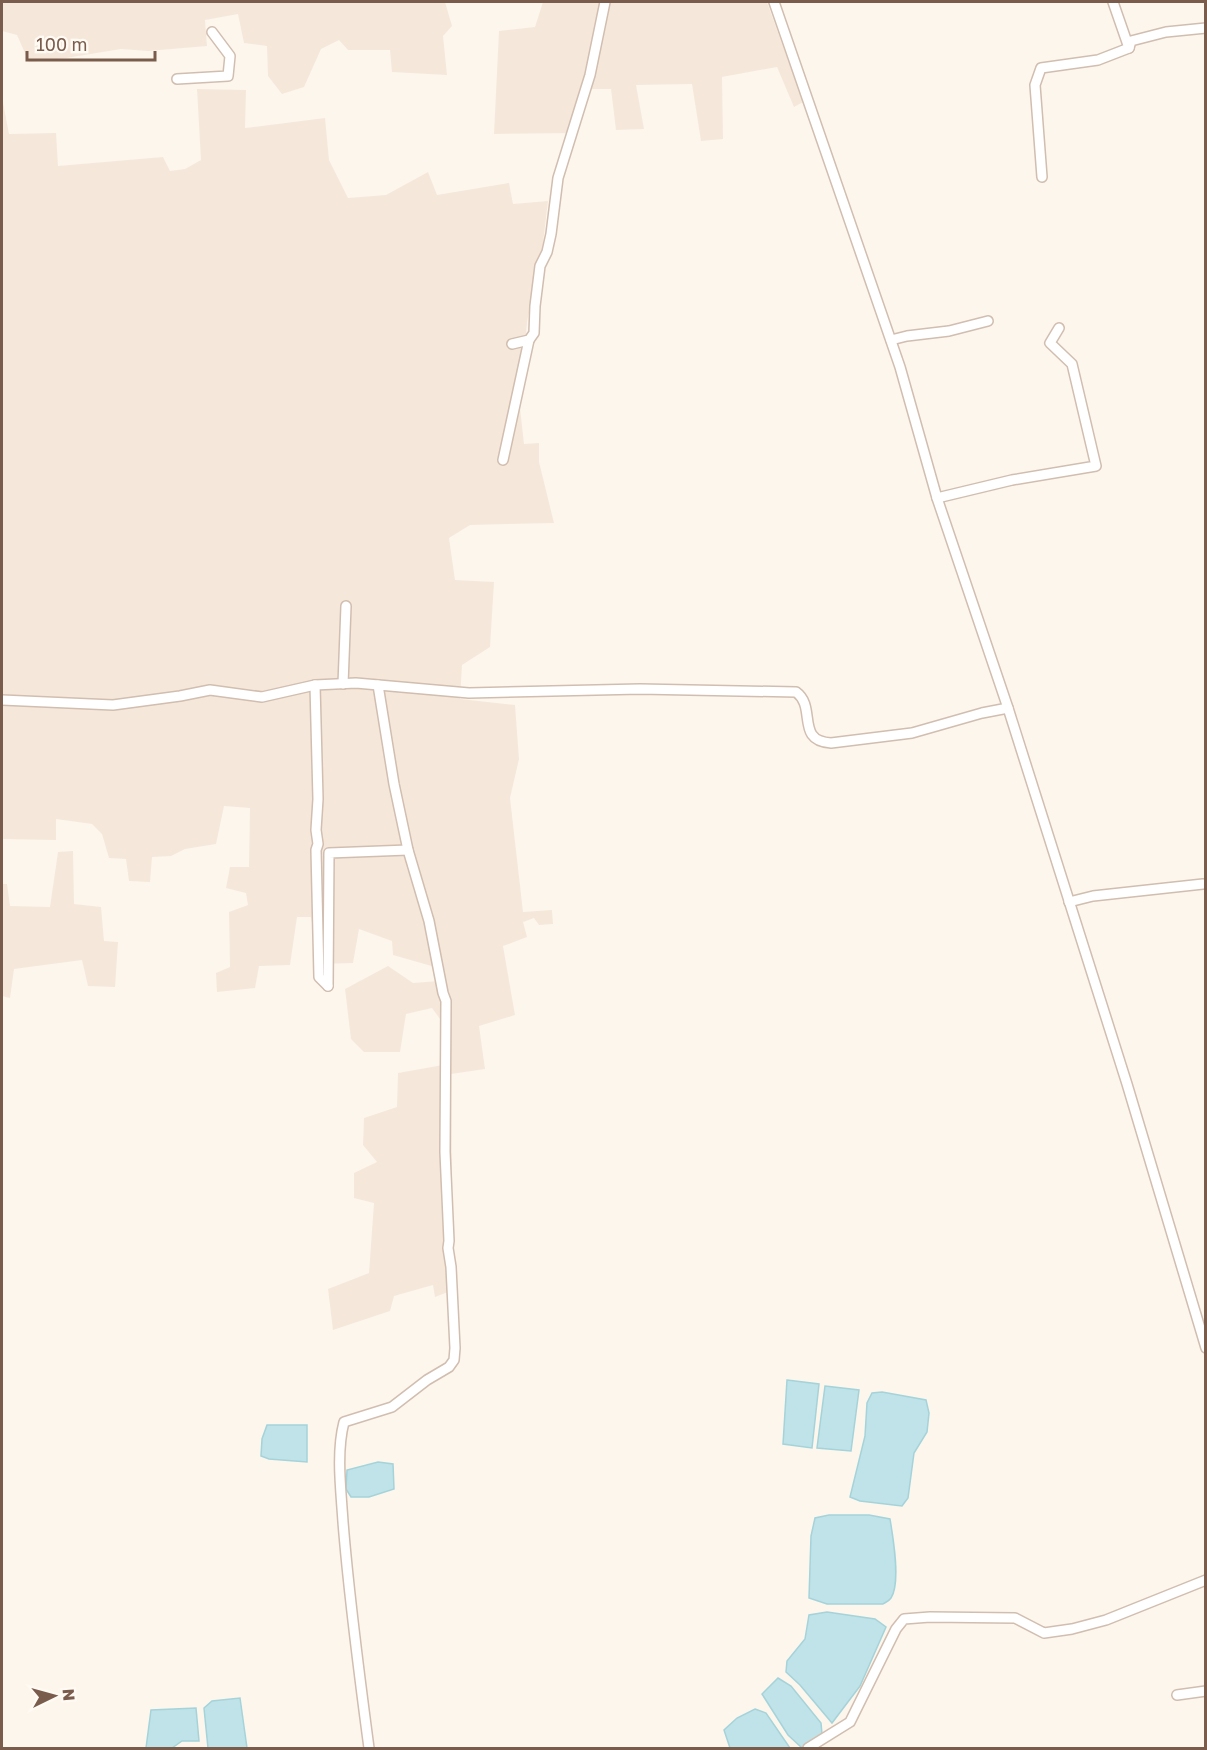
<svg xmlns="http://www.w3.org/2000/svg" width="1207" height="1750" viewBox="0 0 1207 1750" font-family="'Golos Text',sans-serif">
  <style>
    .residential { fill: #f5e8da }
    .water { fill: #bfe3e8; stroke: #a5d3da; stroke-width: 1.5 }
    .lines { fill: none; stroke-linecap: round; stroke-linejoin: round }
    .minor-casing { stroke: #d1beb0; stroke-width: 12 }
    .minor { stroke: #fff; stroke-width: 9 }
  </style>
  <rect width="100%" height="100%" fill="#fdf6ec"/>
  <g class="residential">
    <path d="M 2,2 L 445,2 L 452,26 L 443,36 L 447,75 L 392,72 L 390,50 L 348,50 L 339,40 L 321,49 L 304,87 L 282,94 L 268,76 L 267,46 L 244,43 L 238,14 L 205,20 L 207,46 L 148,51 L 121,49 L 66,58 L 29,62 L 17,35 L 2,31 Z"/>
    <path d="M 543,2 L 767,2 L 803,102 L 794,107 L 777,67 L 722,77 L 723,139 L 701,141 L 692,84 L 636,85 L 644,129 L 616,130 L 611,89 L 589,89 L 577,133 L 494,134 L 499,31 L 535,27 Z"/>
    <path d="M 197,89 L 246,90 L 245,128 L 325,118 L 329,160 L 348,198 L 386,195 L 428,172 L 437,195 L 509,183 L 513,204 L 548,201 L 542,251 L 527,322 L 520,408 L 524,444 L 539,443 L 539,462 L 554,523 L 470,525 L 449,538 L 455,580 L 494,582 L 490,647 L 462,665 L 460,699 L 515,705 L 519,759 L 510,798 L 523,912 L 552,910 L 553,924 L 539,925 L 534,918 L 523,922 L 527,937 L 503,946 L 515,1015 L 479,1026 L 485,1069 L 451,1074 L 453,1290 L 435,1297 L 433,1285 L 394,1296 L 390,1311 L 333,1330 L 328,1289 L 369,1273 L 374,1203 L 354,1198 L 354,1173 L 377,1162 L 363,1145 L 364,1118 L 397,1107 L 398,1073 L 443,1065 L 443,1023 L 432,1008 L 406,1014 L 400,1052 L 364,1052 L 351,1039 L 345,989 L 388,966 L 413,983 L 439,981 L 435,967 L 393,955 L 392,941 L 359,929 L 353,963 L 320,964 L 311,917 L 297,917 L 290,965 L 259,966 L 255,988 L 217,992 L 216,973 L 230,967 L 229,912 L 248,905 L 246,893 L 226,888 L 230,867 L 249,867 L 250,808 L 224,806 L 216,844 L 185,849 L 171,856 L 152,857 L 150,882 L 129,881 L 126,859 L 109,858 L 102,834 L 92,824 L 56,819 L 56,840 L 2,839 L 2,97 L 9,134 L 56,133 L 58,166 L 163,157 L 170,171 L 185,169 L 201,160 Z"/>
    <path d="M 73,851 L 74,904 L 101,907 L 104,941 L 118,942 L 115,987 L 88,986 L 82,960 L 14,969 L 10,998 L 2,996 L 2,884 L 7,884 L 10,906 L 50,907 L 58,852 Z"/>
  </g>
  <g class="water">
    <path d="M 787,1380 L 819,1384 L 812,1448 L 783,1444 Z"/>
    <path d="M 825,1386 L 859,1390 L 851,1451 L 817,1448 Z"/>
    <path d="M 882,1392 L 926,1400 L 929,1413 L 927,1432 L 914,1453 L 908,1498 L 902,1506 L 860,1501 L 850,1497 L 865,1436 L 867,1403 L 872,1393 Z"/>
    <path d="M 267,1425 L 307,1425 L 307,1462 L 269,1459 L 261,1456 L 262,1439 Z"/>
    <path d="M 378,1462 L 393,1464 L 394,1489 L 369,1497 L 351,1497 L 346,1489 L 347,1470 Z"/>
    <path d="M 829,1515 L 869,1515 L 890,1519 C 893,1537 901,1583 891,1598 C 889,1601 886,1602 883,1604 L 827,1604 L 809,1598 L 811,1536 L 815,1518 Z"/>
    <path d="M 827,1612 L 875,1619 L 886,1627 L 860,1686 L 832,1723 L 800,1685 L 786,1672 L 787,1661 L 805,1639 L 809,1615 Z"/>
    <path d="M 778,1678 L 791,1686 L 821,1723 L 822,1734 L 811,1746 L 802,1748 L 788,1735 L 762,1694 Z"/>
    <path d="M 240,1698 L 247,1748 L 208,1748 L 204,1708 L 212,1701 Z"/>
    <path d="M 196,1708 L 199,1741 L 182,1741 L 172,1748 L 146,1748 L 151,1710 Z"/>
    <path d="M 755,1709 L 766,1713 L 790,1748 L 730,1748 L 724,1730 L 737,1718 Z"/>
  </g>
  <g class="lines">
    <g class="minor-casing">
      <g id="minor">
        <path d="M 774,2 L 900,367 L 937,498 L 1008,708 L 1127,1084 L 1206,1348"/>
        <path d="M 1113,2 L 1129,48"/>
        <path d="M 177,79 L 228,76 L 230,56 L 212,32"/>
        <path d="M 1042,177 L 1035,85 L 1041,68 L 1098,60 L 1129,48 L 1131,41 L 1166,32 L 1206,28"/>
        <path d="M 891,340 L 907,336 L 949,331 L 988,321"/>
        <path d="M 512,344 L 529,340 L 534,333 L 535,306 L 540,266 L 547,252 L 551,234 L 558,178 L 590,75 L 605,2"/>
        <path d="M 503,460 L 529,340"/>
        <path d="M 937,498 L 1012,480 L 1096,466 L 1072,364 L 1050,343 L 1059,328"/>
        <path d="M 343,684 L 346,606"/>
        <path d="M 315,685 L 318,799 L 316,830 L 318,844 L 316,850 L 319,977 L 328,986"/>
        <path d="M 2,700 L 113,705 L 180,696 L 210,690 L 262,697 L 315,685 L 356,683 L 469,693 L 640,689 L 796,692 C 817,707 795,741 831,743 L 912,733 L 982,713 L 1008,708"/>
        <path d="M 1069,902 L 1093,896 L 1203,884"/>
        <path d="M 328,986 L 329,853 L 408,850"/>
        <path d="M 1177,1695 L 1206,1691"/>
        <path d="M 369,1748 C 359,1673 349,1598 343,1522 C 341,1490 336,1453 344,1422 L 392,1407 L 427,1380 L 449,1367 L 454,1360 L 455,1348 L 451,1267 L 448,1248 L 449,1241 L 445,1152 L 446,1001 L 443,993 L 429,921 L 408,850 L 394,784 L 378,685"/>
        <path d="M 808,1748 L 850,1722 L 896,1629 L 904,1619 L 930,1617 L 1015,1618 L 1044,1633 L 1072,1629 L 1106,1620 L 1206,1580"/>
      </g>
    </g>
    <use href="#minor" class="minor"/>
  </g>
  <rect width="1207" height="1750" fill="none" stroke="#7a5c4d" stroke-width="6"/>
  <g transform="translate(54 1696) rotate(85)" stroke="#fffaf3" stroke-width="4.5" paint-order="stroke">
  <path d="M0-4.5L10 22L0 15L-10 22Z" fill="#7a5c4d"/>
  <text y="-9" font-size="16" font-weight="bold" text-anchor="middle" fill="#7a5c4d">N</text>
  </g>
  <path d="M27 51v9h128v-9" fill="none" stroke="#7a5c4d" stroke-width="3"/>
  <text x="36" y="51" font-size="18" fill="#7a5c4d" stroke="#fffaf3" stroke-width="4.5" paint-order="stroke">100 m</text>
</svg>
